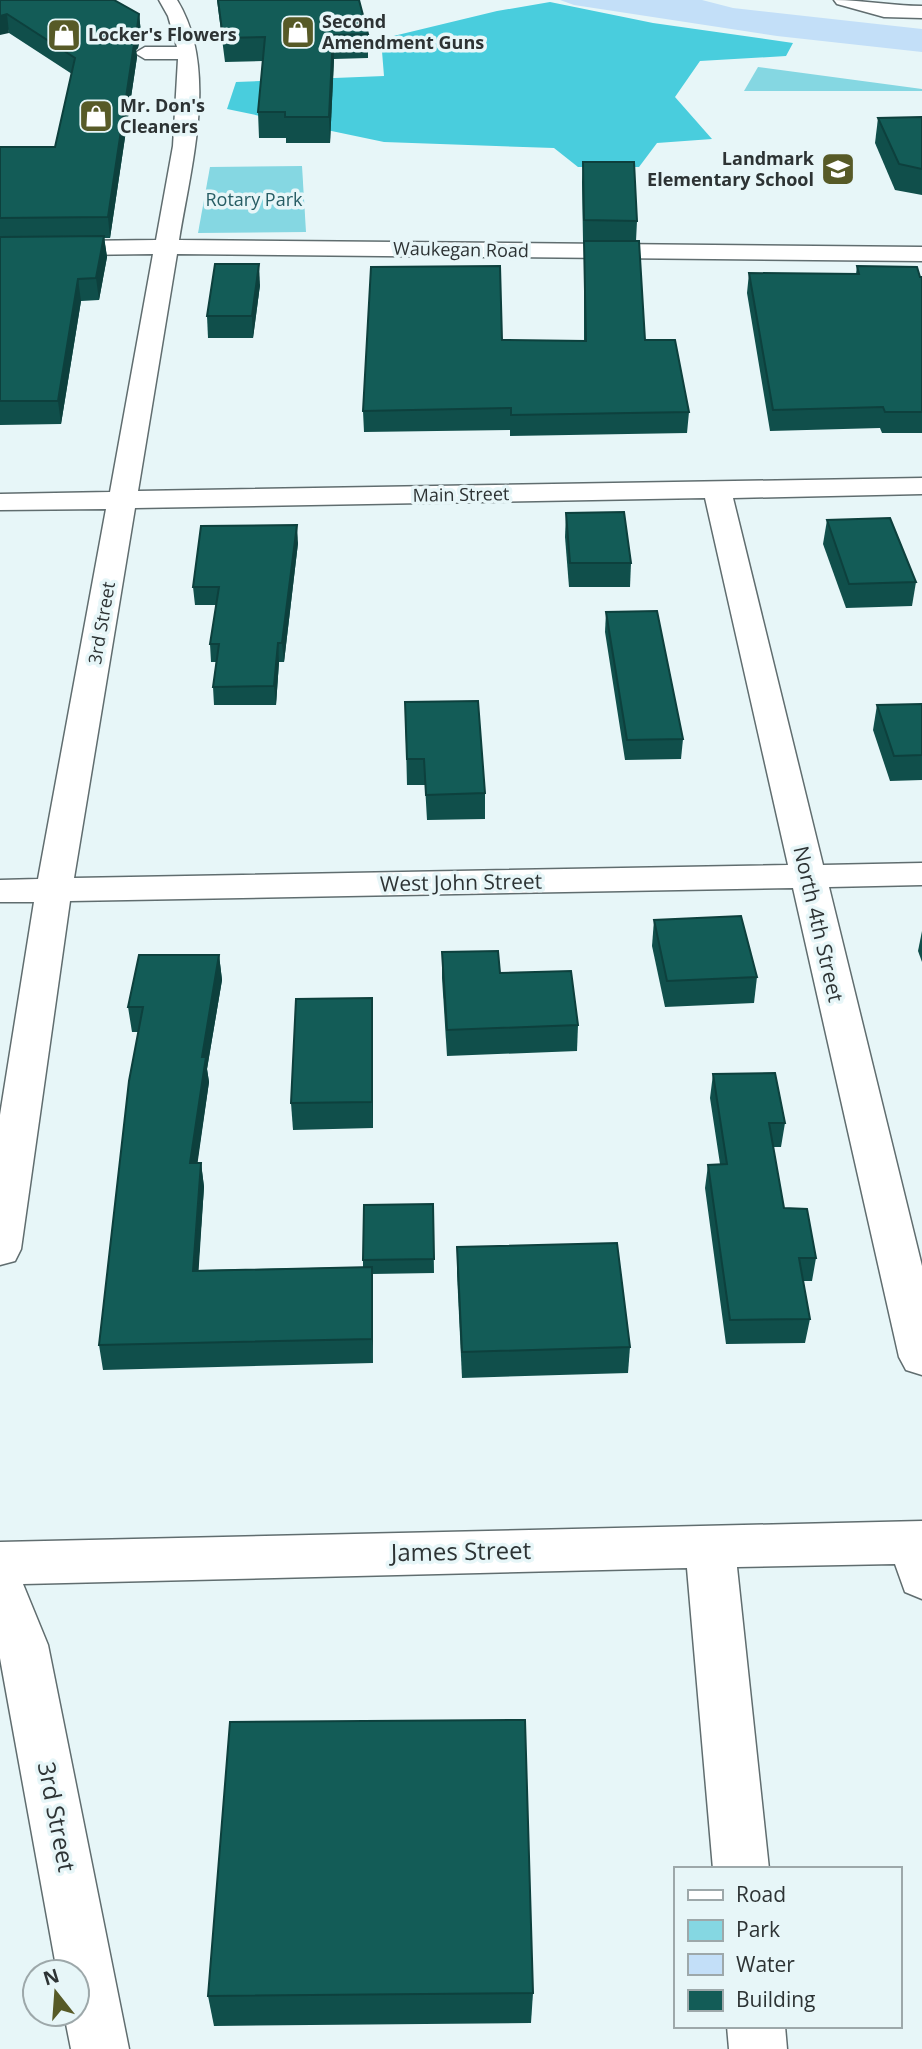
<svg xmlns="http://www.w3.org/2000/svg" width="922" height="2049" viewBox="0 0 922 2049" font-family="'Open Sans',sans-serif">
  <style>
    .green { fill: #85d7e2 }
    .forest { fill: #49cddd }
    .water { fill: #c3dff8 }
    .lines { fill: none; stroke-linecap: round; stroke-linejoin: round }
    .minor-casing { stroke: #606d6f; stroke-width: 3 }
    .minor { fill: #fff; fill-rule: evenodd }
    .wall { fill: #104f4b }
    .shaded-wall { fill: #0d403d }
    .building { fill: #135c57; stroke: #0d403d; stroke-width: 2 }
    .labels { text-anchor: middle; stroke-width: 7; stroke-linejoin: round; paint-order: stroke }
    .far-poi-label { font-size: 18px; font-weight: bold; fill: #2d3334; stroke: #e7f6f8; text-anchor: start }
    .far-park-label { font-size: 18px; fill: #275d64; stroke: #e7f6f8 }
    .far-street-label { font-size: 18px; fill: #2d3334; stroke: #e7f6f8 }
    .street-label { font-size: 21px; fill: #2d3334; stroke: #e7f6f8 }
    .near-street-label { font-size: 24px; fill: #2d3334; stroke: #e7f6f8 }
  </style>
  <rect width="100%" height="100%" fill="#e7f6f8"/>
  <g class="green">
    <path d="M 758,67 L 922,89 L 922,91 L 744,91 Z"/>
    <path d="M 302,166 L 306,232 L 198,233 L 210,167 Z"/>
  </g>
  <path class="forest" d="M 550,2 L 653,23 L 793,43 L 786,56 L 700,61 L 675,97 L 712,139 L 657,143 L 639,167 L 578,167 L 554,148 L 384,142 L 227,109 L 236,82 L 384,76 L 381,39 L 497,11 Z"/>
  <path class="water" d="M 560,0 L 702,0 L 733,8 L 922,29 L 922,52 L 777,36 L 574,5 Z"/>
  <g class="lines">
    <g class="minor-casing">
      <g id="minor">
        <path d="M 159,0 L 177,0 C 219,68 191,165 179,240 L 922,247 L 922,261 L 177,254 L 138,491 L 922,478 L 922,494 L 733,498 L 823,865 L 922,863 L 922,885 L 829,887 L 922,1266 L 922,1375 L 906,1370 L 899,1357 L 793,888 L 70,901 L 21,1249 L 15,1261 L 0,1265 L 0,1115 L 34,902 L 0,902 L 0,880 L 38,879 L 106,509 L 0,510 L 0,494 L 110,492 L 153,254 L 0,256 L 0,242 L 156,240 L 173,146 L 178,59 L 145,59 L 135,53 L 145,47 L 177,47 L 168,16 ZM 705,498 L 788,865 L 74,878 L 135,508 Z"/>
        <path d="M 834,0 C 864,0 892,6 922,6 L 922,18 L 884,17 L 837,4 Z"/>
        <path d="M 922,1521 L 922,1599 L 905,1592 L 895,1564 L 737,1567 L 769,1869 L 713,1869 L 687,1568 L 23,1584 L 48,1645 L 129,2049 L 71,2049 L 64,2014 L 77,2014 L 77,1972 L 57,1972 L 0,1658 L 0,1542 Z"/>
        <path d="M 727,2026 L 785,2026 L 787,2049 L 729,2049 Z"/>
      </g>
    </g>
    <use href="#minor" class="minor"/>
  </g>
  <g class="wall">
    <path d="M 0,0 L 139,14 L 141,33 L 138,48 L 136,50 L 137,57 L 110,238 L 104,238 L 107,257 L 99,300 L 81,301 L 61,424 L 0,425 L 0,147 L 55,147 L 72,74 L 9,33 Z"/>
    <path d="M 217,0 L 359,0 L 368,34 L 368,58 L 334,59 L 330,143 L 286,143 L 286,138 L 259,138 L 258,112 L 263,61 L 225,62 Z"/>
    <path d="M 922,117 L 922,195 L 895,190 L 875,143 L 878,118 Z"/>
    <path d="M 583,162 L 637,221 L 636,241 L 645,340 L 689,412 L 687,433 L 510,436 L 510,430 L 364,432 L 363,411 L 502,340 L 584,341 L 584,241 L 583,241 L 582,182 Z"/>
    <path d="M 857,266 L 922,277 L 922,433 L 882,433 L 880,428 L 770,431 L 747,293 L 749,273 L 856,274 Z"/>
    <path d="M 260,285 L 253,338 L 208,338 L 207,316 Z"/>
    <path d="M 566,513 L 631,563 L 630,587 L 569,587 L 565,537 Z"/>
    <path d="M 827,520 L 916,582 L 912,606 L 846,608 L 823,544 Z"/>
    <path d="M 298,543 L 284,662 L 279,662 L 276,705 L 214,705 L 213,687 L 216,662 L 211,662 L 210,644 L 216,605 L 195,605 L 193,587 Z"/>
    <path d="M 606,612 L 683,739 L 681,759 L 625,760 L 605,632 Z"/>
    <path d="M 405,702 L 485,793 L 485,819 L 427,820 L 425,785 L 407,785 Z"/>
    <path d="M 922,704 L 922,780 L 890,781 L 873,730 L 877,705 Z"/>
    <path d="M 654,920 L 757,977 L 754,1003 L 665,1007 L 652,946 Z"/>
    <path d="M 922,931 L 922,962 L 918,951 Z"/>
    <path d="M 442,952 L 500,973 L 578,1025 L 577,1051 L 447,1056 L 442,978 Z"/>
    <path d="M 219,955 L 222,980 L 207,1069 L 209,1082 L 197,1163 L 201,1163 L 204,1187 L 198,1270 L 363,1267 L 363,1260 L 433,1204 L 434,1273 L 372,1274 L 373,1363 L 103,1370 L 99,1345 L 139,1032 L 132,1032 L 128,1007 Z"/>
    <path d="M 373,1024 L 373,1128 L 293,1130 L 291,1103 Z"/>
    <path d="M 713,1074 L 785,1123 L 781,1147 L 773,1147 L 784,1208 L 816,1258 L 812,1281 L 803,1281 L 810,1319 L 805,1343 L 726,1344 L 705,1188 L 708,1165 L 720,1164 L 710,1098 Z"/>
    <path d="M 457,1247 L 630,1347 L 628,1373 L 462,1378 L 457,1273 Z"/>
    <path d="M 533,1993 L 531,2023 L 214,2026 L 208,1996 Z"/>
  </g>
  <g class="shaded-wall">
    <path d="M 7,14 L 9,33 L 0,35 L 0,16 Z"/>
    <path d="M 139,14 L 141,33 L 138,48 L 136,50 L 137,57 L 110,238 L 108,217 L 131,33 Z"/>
    <path d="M 333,35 L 334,59 L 330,143 L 329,117 Z"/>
    <path d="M 104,236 L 107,257 L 99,300 L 96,278 Z"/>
    <path d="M 259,264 L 260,285 L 253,338 L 252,316 Z"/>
    <path d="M 78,279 L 81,301 L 61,424 L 58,401 Z"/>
    <path d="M 297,525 L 298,543 L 284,662 L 282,643 Z"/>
    <path d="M 278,643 L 279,662 L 276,705 L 274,686 Z"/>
    <path d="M 219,955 L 222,980 L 207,1069 L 209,1082 L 194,1188 L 190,1163 L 202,1057 Z"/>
    <path d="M 372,998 L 373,1024 L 373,1128 L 372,1102 Z"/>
    <path d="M 201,1163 L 204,1187 L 197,1295 L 193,1271 Z"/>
    <path d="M 372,1267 L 373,1292 L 373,1363 L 372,1339 Z"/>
  </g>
  <g class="building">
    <path d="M 0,0 L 114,0 L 139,14 L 137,29 L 131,33 L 135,38 L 108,217 L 0,218 L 0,147 L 55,147 L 75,58 L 7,14 L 0,16 Z"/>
    <path d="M 218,0 L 359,0 L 368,34 L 333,35 L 329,117 L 285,117 L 285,112 L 258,112 L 265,37 L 223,38 Z"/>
    <path d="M 922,117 L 922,169 L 899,164 L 878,118 Z"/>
    <path d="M 583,162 L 634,162 L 637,221 L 584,220 Z"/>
    <path d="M 104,236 L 96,278 L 78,279 L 58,401 L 0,401 L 0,237 Z"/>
    <path d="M 584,241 L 639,241 L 645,340 L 675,340 L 689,412 L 511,415 L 511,408 L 363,411 L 371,267 L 500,266 L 502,340 L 586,341 Z"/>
    <path d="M 215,264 L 259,264 L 252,316 L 207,316 Z"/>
    <path d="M 857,266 L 917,267 L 920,277 L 922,277 L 922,412 L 885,412 L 883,407 L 773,410 L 749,273 L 859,274 Z"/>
    <path d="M 624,512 L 631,563 L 570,563 L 566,513 Z"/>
    <path d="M 890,518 L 916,582 L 849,584 L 827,520 Z"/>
    <path d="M 297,525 L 282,643 L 278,643 L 274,686 L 213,687 L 219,644 L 210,644 L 219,587 L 193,587 L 201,526 Z"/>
    <path d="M 657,611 L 683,739 L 627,740 L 606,612 Z"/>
    <path d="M 478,701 L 485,793 L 426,795 L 424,759 L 407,759 L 405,702 Z"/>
    <path d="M 922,704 L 922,755 L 894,756 L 877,705 Z"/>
    <path d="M 741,916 L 757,977 L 667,981 L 654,920 Z"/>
    <path d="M 498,951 L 500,973 L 571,971 L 578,1025 L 447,1030 L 442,952 Z"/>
    <path d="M 139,955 L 219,955 L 202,1057 L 206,1057 L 190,1163 L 201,1163 L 193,1271 L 372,1267 L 372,1339 L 99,1345 L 129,1081 L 143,1007 L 128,1007 Z"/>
    <path d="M 372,998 L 372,1102 L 291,1103 L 296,999 Z"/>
    <path d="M 775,1073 L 785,1123 L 769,1123 L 784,1208 L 807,1209 L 816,1258 L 799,1258 L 810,1319 L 730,1320 L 708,1165 L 727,1164 L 713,1074 Z"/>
    <path d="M 433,1204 L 434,1259 L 363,1260 L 364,1205 Z"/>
    <path d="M 617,1243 L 630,1347 L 462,1352 L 457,1247 Z"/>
    <path d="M 525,1720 L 533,1993 L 208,1996 L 230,1722 Z"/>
  </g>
  <defs>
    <g id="shop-square" transform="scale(1.75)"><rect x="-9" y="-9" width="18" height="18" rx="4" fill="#575a27" stroke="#e7f6f8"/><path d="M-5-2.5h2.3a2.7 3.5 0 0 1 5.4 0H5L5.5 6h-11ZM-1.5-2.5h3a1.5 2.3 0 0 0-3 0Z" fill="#fff"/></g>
    <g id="school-square" transform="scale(1.75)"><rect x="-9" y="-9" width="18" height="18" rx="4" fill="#575a27" stroke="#e7f6f8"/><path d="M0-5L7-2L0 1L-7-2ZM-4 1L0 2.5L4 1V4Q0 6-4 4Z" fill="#fff"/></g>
  </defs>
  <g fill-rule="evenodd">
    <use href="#shop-square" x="298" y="32"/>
    <use href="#shop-square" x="64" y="35"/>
    <use href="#shop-square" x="96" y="116"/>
    <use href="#school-square" x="838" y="169"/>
  </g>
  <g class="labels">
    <g class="far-poi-label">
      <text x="322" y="28">Second<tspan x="322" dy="21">Amendment Guns</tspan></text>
      <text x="88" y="41">Locker's Flowers</text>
      <text x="120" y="112">Mr. Don's<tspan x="120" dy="21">Cleaners</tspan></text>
      <text x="814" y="165" text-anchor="end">Landmark<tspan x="814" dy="21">Elementary School</tspan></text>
    </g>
    <g class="far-park-label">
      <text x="254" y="206">Rotary Park</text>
    </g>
    <g class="far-street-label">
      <text transform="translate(461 250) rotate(1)" y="6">Waukegan Road</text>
      <text transform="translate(461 495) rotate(-1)" y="6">Main Street</text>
      <text transform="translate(102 623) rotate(-80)" y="6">3rd Street</text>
    </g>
    <g class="street-label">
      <text transform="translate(461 883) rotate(-1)" y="7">West John Street</text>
      <text transform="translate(818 924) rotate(77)" y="7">North 4th Street</text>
    </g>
    <g class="near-street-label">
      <text transform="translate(461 1552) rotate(-1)" y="8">James Street</text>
      <text transform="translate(56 1817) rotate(79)" y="8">3rd Street</text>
    </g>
  </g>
  <rect x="674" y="1867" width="228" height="161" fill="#e7f6f8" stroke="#9da8aa" stroke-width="2"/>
  <rect x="688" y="1890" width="35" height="10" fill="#ffffff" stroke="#9da8aa" stroke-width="2"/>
  <text x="736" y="1902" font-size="21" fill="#2d3334">Road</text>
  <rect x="688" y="1920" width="35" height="21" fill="#85d7e2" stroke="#9da8aa" stroke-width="2"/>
  <text x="736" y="1937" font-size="21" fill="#2d3334">Park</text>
  <rect x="688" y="1954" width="35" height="21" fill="#c3dff8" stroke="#9da8aa" stroke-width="2"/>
  <text x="736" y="1972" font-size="21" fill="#2d3334">Water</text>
  <rect x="688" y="1990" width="35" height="21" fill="#135c57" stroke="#9da8aa" stroke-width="2"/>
  <text x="736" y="2007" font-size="21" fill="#2d3334">Building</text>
  <g transform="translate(56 1993) rotate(343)"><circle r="33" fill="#e7f6f8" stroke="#9da8aa" stroke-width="2"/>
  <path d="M0-5L12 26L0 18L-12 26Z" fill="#575a27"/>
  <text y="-10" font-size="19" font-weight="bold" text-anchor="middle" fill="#2d3334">N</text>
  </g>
</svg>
